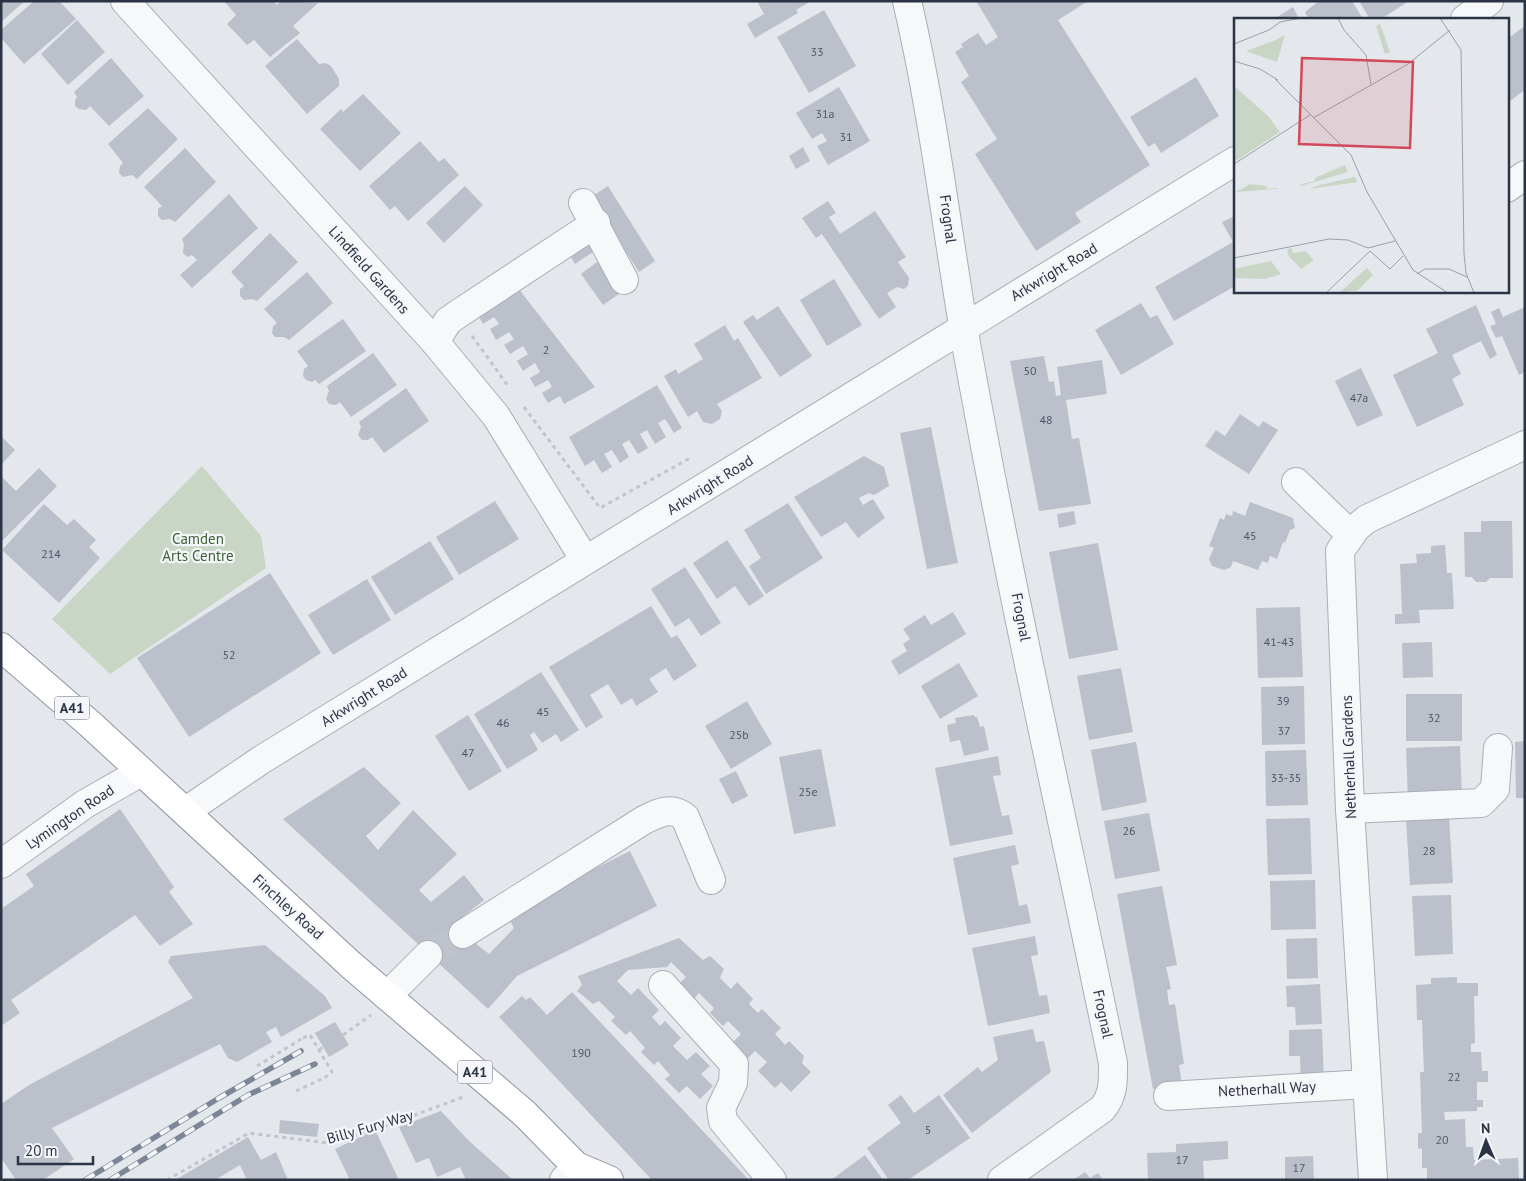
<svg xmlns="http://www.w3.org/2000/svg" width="1526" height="1181" viewBox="0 0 1526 1181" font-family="'PT Sans',sans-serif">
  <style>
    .green { fill: #c9d6c5 }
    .building { fill: #bbc0ca }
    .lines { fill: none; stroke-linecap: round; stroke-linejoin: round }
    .minor-tunnel { stroke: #bfc3cb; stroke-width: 28; stroke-dasharray: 28 14; stroke-linecap: butt }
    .minor-casing { stroke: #a9aeb7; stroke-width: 30 }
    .highway-casing { stroke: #8b94a3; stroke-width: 30 }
    .path { stroke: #c2c5cb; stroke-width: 3; stroke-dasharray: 4 4; stroke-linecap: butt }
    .minor { stroke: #f7f8fa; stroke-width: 28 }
    .highway { stroke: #fff; stroke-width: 28 }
    .rail-casing { stroke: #7d8696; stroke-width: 5.5 }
    .rail { stroke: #f4f6f9; stroke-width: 4; stroke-dasharray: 11; stroke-linecap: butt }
    .path-bridge { stroke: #c2c5cb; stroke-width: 3; stroke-dasharray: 4 4; stroke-linecap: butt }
    .labels { text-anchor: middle; stroke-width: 4.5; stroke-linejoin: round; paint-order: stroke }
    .number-label { font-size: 12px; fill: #4f5766 }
    .shield { fill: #f4f6f9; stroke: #676e7b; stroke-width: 1 }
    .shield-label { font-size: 14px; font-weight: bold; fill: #2b3445 }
    .street-label { font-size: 15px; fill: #2b3445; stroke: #f4f6f9 }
    .park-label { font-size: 15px; fill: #3f6138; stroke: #f4f6f9 }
    .inset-road { fill: none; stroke: #9a9fa9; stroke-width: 1 }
    .view { fill: #d1495b; fill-opacity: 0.15; stroke: #d1495b; stroke-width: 2.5 }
    .inset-edge { fill: none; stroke: #2b3445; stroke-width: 2.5 }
  </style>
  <rect width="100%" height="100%" fill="#e4e7ec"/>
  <path class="green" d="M 202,466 L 261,536 L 266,568 L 110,674 L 52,619 Z"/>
  <g class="building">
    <path d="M 1,1 L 25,1 L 1,22 Z"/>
    <path d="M 34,1 L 59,1 L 76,19 L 24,64 L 1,38 L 1,30 Z"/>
    <path d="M 224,1 L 273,1 L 277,5 L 281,1 L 318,3 L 293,26 L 300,33 L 270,57 L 254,40 L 247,45 L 227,24 L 236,15 Z"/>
    <path d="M 757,1 L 811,1 L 796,10 L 798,13 L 755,38 L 747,24 L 764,14 Z"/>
    <path d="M 976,1 L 1088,1 L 1058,20 L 1150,165 L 1075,213 L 1081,222 L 1036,251 L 975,154 L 997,139 L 961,82 L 969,76 L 955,52 L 963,47 L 961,44 L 978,33 L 986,45 L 998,37 Z"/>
    <path d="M 1319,1 L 1352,1 L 1363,19 L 1309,19 L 1305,12 Z"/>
    <path d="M 1359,1 L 1405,1 L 1406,3 L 1381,19 L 1370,19 Z"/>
    <path d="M 1293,7 L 1299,19 L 1274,19 Z"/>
    <path d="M 824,10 L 856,66 L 809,93 L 777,37 Z"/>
    <path d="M 77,20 L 105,52 L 68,85 L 41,54 Z"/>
    <path d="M 1525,26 L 1525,90 L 1507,103 L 1507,39 Z"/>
    <path d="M 297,39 L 319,64 L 325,63 L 331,66 L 339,79 L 339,86 L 307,114 L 265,66 Z"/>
    <path d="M 111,58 L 144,96 L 109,126 L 90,106 L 86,110 L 79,109 L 75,106 L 75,100 L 77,97 L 74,92 Z"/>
    <path d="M 1196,77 L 1219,116 L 1161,153 L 1155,143 L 1148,147 L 1130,117 Z"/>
    <path d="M 839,87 L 870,141 L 828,165 L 817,146 L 827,141 L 822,133 L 812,139 L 796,113 Z"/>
    <path d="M 363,94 L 401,133 L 360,171 L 320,129 L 341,109 L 343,112 Z"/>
    <path d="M 148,108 L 178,139 L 137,179 L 132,175 L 123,177 L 119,173 L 120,166 L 123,163 L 108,144 Z"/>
    <path d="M 420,141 L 439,162 L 444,158 L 459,175 L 408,221 L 395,206 L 390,210 L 369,186 Z"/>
    <path d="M 803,147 L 810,161 L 796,169 L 789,156 Z"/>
    <path d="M 185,148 L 216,182 L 175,222 L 170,219 L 162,220 L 158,216 L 158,209 L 162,206 L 144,187 Z"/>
    <path d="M 465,186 L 483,205 L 444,243 L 426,223 Z"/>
    <path d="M 608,186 L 655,261 L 639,272 L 591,197 Z"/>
    <path d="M 229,194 L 258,228 L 192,288 L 180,275 L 197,260 L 192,255 L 187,257 L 183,253 L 184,244 L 182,239 Z"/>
    <path d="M 828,201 L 836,213 L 829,217 L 840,234 L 875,211 L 906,257 L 898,262 L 909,278 L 908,286 L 904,289 L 897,287 L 887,293 L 896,307 L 879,319 L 822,234 L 816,238 L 802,218 Z"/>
    <path d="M 1235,216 L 1235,286 L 1174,321 L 1155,287 L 1233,242 L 1222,222 Z"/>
    <path d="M 270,233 L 298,262 L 257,301 L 252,299 L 244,300 L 240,296 L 240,289 L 244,286 L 231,272 Z"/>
    <path d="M 585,238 L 593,252 L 575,264 L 566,249 Z"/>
    <path d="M 597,262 L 619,294 L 603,305 L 581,274 Z"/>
    <path d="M 307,272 L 333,303 L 289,340 L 284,337 L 275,337 L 272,333 L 273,326 L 277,323 L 264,309 Z"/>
    <path d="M 834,279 L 862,325 L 827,346 L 800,300 Z"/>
    <path d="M 518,288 L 595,387 L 564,404 L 560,396 L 548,403 L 542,393 L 552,387 L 548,380 L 535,387 L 530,378 L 540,372 L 535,363 L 523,371 L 517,361 L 528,354 L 523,346 L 510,354 L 504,345 L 514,339 L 509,332 L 496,340 L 490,329 L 499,324 L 494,317 L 483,324 L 476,312 Z"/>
    <path d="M 1141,303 L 1150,318 L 1157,315 L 1174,344 L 1121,375 L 1095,330 Z"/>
    <path d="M 1476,305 L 1497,355 L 1490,359 L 1481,341 L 1452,355 L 1461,374 L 1452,379 L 1464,405 L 1417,427 L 1393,375 L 1438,353 L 1426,329 Z"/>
    <path d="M 778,306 L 812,356 L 780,377 L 743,322 L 753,315 L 757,320 Z"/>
    <path d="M 1525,307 L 1525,372 L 1519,375 L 1502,336 L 1496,338 L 1490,326 L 1496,324 L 1491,312 L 1499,308 L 1503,317 Z"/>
    <path d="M 343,319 L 366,351 L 319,384 L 315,380 L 312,382 L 306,380 L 303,376 L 304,369 L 308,366 L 297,351 Z"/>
    <path d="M 725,325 L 734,341 L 738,338 L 762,378 L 717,404 L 722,411 L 720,419 L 712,424 L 703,422 L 697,411 L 688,417 L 664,376 L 676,369 L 678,374 L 703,359 L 694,344 Z"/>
    <path d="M 373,353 L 397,385 L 351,417 L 340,402 L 336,405 L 329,404 L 326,399 L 329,391 L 327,386 Z"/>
    <path d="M 1044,356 L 1049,382 L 1054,381 L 1056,396 L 1061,395 L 1057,367 L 1102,360 L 1107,394 L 1066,400 L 1072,439 L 1079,438 L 1091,504 L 1039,511 L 1010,361 Z"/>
    <path d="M 1361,368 L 1383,415 L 1357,427 L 1335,381 Z"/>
    <path d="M 657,385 L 682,428 L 674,433 L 665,419 L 658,423 L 666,437 L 655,444 L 647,430 L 640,434 L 648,448 L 638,454 L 629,440 L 622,444 L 629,457 L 620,463 L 612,450 L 604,454 L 612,467 L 602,473 L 594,460 L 585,466 L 569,437 Z"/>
    <path d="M 406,388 L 429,421 L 384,453 L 372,437 L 368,440 L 362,440 L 358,435 L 361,427 L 359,422 Z"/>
    <path d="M 1240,414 L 1259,427 L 1263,421 L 1278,430 L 1249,474 L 1205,446 L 1216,430 L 1225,436 Z"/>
    <path d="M 931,427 L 958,563 L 927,569 L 900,433 Z"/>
    <path d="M 1,436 L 15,450 L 1,465 Z"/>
    <path d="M 864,456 L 884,467 L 889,486 L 874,495 L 869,493 L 859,498 L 863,505 L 873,499 L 885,518 L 858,538 L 846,522 L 821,537 L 794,497 Z"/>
    <path d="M 39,468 L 57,486 L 1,542 L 1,476 L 16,491 Z"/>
    <path d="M 495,501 L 519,539 L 459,575 L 436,537 Z"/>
    <path d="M 1250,502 L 1293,518 L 1295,528 L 1290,530 L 1285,543 L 1283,542 L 1277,559 L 1270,556 L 1268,563 L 1262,561 L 1258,570 L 1233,561 L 1231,567 L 1224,570 L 1212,566 L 1209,559 L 1214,548 L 1209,546 L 1220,518 L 1224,520 L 1226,514 L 1232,516 L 1233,511 L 1245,516 Z"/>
    <path d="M 788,503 L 823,558 L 766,594 L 749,566 L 761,558 L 744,530 Z"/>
    <path d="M 44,504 L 67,525 L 74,519 L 96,540 L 89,547 L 100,558 L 59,603 L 2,550 Z"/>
    <path d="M 1074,511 L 1076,524 L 1059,528 L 1057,514 Z"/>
    <path d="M 1481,521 L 1512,521 L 1513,578 L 1490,578 L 1486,582 L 1476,582 L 1472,577 L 1465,577 L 1464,532 L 1481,532 Z"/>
    <path d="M 727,540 L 764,596 L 749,606 L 735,586 L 717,599 L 693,563 Z"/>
    <path d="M 430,541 L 454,579 L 395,615 L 371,577 Z"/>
    <path d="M 1098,543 L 1118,650 L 1069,659 L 1049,552 Z"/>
    <path d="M 1445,545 L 1447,573 L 1452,573 L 1454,609 L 1419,610 L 1420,623 L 1395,624 L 1395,614 L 1402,614 L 1400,564 L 1417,563 L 1416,554 L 1431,553 L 1431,546 Z"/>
    <path d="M 685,567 L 721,623 L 701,636 L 689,618 L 675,627 L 651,589 Z"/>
    <path d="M 270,573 L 321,653 L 189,737 L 137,658 Z"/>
    <path d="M 367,579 L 391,620 L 333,655 L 308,615 Z"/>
    <path d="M 651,606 L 671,638 L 677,635 L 697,666 L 674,681 L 666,668 L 649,679 L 658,692 L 636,706 L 632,698 L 621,705 L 608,684 L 590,695 L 603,717 L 586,728 L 549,667 Z"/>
    <path d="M 1300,607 L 1303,677 L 1258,678 L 1256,608 Z"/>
    <path d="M 953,612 L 966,634 L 899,675 L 891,661 L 907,651 L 903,644 L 910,639 L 903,629 L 925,615 L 931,625 Z"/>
    <path d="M 1432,642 L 1433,677 L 1403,678 L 1402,643 Z"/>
    <path d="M 959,663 L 978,696 L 940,719 L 921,686 Z"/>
    <path d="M 1121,668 L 1133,732 L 1089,740 L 1077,676 Z"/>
    <path d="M 541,672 L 579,730 L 561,742 L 556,734 L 542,743 L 534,732 L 533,733 L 530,735 L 538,750 L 507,769 L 474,714 Z"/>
    <path d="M 1304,686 L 1305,744 L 1262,745 L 1261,687 Z"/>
    <rect x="1406" y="694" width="56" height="47"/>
    <path d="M 747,701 L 772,744 L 731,769 L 705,726 Z"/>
    <path d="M 468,715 L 502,771 L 469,791 L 435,736 Z"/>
    <path d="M 974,715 L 975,717 L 977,717 L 980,727 L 984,726 L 989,750 L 964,756 L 960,740 L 950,742 L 947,725 L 956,723 L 955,718 Z"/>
    <path d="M 1525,741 L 1525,798 L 1516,798 L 1515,742 Z"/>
    <path d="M 1136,742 L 1147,802 L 1102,811 L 1091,750 Z"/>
    <path d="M 1460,746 L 1462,798 L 1408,800 L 1406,748 Z"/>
    <path d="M 821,749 L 836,826 L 794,834 L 779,757 Z"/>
    <path d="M 1306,750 L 1308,805 L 1266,806 L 1265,751 Z"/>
    <path d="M 998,756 L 1001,775 L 993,776 L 1002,816 L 1009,815 L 1013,834 L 950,846 L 935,768 Z"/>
    <path d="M 364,767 L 401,803 L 366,836 L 378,850 L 413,810 L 457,854 L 419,890 L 431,902 L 464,875 L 484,900 L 452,925 L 489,954 L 514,928 L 506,913 L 630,851 L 657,906 L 517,976 L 488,1009 L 283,819 Z"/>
    <path d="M 736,771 L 748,796 L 732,804 L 719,779 Z"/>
    <path d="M 120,809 L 174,887 L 169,892 L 193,924 L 160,946 L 135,915 L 11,1000 L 20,1013 L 1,1026 L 1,909 L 34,886 L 26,874 Z"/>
    <path d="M 1149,813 L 1160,871 L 1115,879 L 1104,821 Z"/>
    <path d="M 1449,816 L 1453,883 L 1410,885 L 1406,819 Z"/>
    <path d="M 1310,818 L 1312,874 L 1268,875 L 1266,819 Z"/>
    <path d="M 1015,845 L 1019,864 L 1011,866 L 1015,885 L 1019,906 L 1027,904 L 1031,923 L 968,935 L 953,858 Z"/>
    <path d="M 1315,880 L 1316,929 L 1271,930 L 1270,881 Z"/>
    <path d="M 1162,886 L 1177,965 L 1166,967 L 1171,989 L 1167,990 L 1169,1005 L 1175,1004 L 1184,1064 L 1179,1065 L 1182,1085 L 1153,1089 L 1117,894 Z"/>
    <path d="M 1451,895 L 1453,954 L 1415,956 L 1412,896 Z"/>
    <path d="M 1035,936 L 1038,955 L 1031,956 L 1039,996 L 1047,995 L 1050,1013 L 988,1026 L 972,948 Z"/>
    <path d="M 679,938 L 703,960 L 710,956 L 724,969 L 720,978 L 731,989 L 737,982 L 753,999 L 749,1004 L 758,1013 L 762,1009 L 781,1028 L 775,1034 L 785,1045 L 789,1041 L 804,1056 L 802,1063 L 811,1072 L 791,1092 L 781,1082 L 775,1088 L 758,1071 L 767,1062 L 755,1051 L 748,1058 L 732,1043 L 741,1034 L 728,1021 L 723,1026 L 710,1013 L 714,1008 L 699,993 L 694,999 L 679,984 L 686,977 L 671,962 L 667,967 L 628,970 L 617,981 L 631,995 L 638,988 L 659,1010 L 652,1017 L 660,1026 L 665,1021 L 681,1038 L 673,1046 L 687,1060 L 696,1052 L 710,1066 L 701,1074 L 713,1086 L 700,1099 L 687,1086 L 679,1093 L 665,1079 L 670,1075 L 658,1061 L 654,1065 L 641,1052 L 645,1048 L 630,1031 L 626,1035 L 611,1021 L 615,1017 L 599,1001 L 593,1004 L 577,991 L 582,985 L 578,976 Z"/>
    <path d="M 1317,938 L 1318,978 L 1287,979 L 1286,939 Z"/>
    <path d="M 265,945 L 325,996 L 332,1008 L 281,1037 L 276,1027 L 266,1032 L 272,1042 L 237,1062 L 228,1058 L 220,1044 L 52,1128 L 74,1159 L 43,1180 L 16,1180 L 1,1158 L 1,1104 L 29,1085 L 193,998 L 168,962 L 171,956 Z"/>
    <path d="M 1457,977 L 1457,983 L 1478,983 L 1478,996 L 1474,996 L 1475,1043 L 1471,1044 L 1471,1052 L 1481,1052 L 1482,1071 L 1488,1071 L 1488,1082 L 1477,1082 L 1477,1100 L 1483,1100 L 1483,1107 L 1477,1107 L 1477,1111 L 1444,1112 L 1445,1120 L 1465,1119 L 1466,1147 L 1473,1147 L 1474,1160 L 1518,1158 L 1519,1180 L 1427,1180 L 1427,1168 L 1422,1168 L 1422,1148 L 1418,1149 L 1418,1133 L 1422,1133 L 1420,1072 L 1424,1072 L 1423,1048 L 1422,1020 L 1417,1020 L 1416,985 L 1431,984 L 1431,978 Z"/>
    <path d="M 1320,984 L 1322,1024 L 1296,1025 L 1295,1007 L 1287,1007 L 1286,986 Z"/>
    <path d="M 572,992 L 586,1007 L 749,1180 L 652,1180 L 499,1017 L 522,996 L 526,1000 L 530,997 L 547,1015 Z"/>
    <path d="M 335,1022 L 349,1045 L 329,1057 L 315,1033 Z"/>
    <path d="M 1033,1029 L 1036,1042 L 1044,1041 L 1051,1072 L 972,1133 L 943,1095 L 978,1067 L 982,1072 L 998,1060 L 993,1037 Z"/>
    <path d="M 1322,1029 L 1324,1084 L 1301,1085 L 1300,1056 L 1289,1056 L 1289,1030 Z"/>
    <path d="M 901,1095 L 914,1113 L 939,1095 L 970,1138 L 908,1180 L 889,1180 L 867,1148 L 901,1123 L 888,1105 Z"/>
    <path d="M 441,1111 L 469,1141 L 513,1180 L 466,1180 L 460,1167 L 437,1177 L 429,1158 L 416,1163 L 399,1127 Z"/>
    <path d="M 280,1120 L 319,1124 L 317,1137 L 279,1133 Z"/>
    <path d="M 375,1130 L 399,1180 L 350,1180 L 335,1149 Z"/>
    <path d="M 248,1137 L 261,1160 L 276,1152 L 288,1180 L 247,1180 L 240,1165 L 215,1180 L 175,1180 Z"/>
    <path d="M 1228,1141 L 1228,1159 L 1203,1161 L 1204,1180 L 1148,1180 L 1147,1153 L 1176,1152 L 1176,1144 Z"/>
    <path d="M 865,1155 L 883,1180 L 831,1180 Z"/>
    <path d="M 1313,1156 L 1314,1180 L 1285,1180 L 1285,1157 Z"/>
    <path d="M 1085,1172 L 1090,1178 L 1098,1173 L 1103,1180 L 1073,1180 Z"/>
  </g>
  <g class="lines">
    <path class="minor-tunnel" d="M 428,955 L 463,934"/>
    <g class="minor-casing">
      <g id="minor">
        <path d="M 125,1 L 435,342 L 496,416 L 585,560"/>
        <path d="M 907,1 C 934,116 947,233 967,349 C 1010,588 1064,825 1113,1063 C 1113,1081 1114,1095 1102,1109 L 1002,1180"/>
        <path d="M 1465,19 L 1489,1"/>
        <path d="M 1507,188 L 1525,175"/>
        <path d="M 583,203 L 624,280"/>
        <path d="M 435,342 L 448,321 L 458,314 L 596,223"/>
        <path d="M 1296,482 L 1351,535"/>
        <path d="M 1350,809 L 1481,803 L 1495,789 L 1498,748"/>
        <path d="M 186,811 L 261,760 L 1235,161"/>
        <path d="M 1,864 L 85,804 L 141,772"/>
        <path d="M 463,934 L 644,820 C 658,813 671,806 685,817 L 711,880"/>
        <path d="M 663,985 L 734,1064 L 733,1083 L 721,1108 L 723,1121 L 772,1180"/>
        <path d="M 387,996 L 428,955"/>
        <path d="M 1168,1096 L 1366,1084"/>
        <path d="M 564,1180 L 576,1166"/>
        <path d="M 1373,1180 L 1350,809 L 1340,551 L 1356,528 L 1367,519 L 1525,445"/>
      </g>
    </g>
    <g class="highway-casing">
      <path id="highway" d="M 1,647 L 90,724 L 351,965 L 525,1114 L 576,1166 L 609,1180"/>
    </g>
    <g class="path">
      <path d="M 472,336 L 508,386"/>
      <path d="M 524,407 L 600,508 L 692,457"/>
      <path d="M 343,1035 L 371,1015"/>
      <path d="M 319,1050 L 323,1047"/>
      <path d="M 257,1066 L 303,1038"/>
      <path d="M 296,1091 L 324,1078"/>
      <path d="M 167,1180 L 249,1133 L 328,1143 L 380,1128 L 463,1097"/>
    </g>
    <use href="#minor" class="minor"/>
    <use href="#highway" class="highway"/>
    <g class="rail-casing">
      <g id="rail">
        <path d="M 85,1180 L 219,1098 L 301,1051"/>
        <path d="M 110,1180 L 248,1095 L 315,1064"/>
      </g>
    </g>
    <use href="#rail" class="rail"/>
    <path class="path-bridge" d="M 303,1038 L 310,1035 L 332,1072 L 324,1078"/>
  </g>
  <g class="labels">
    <g class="number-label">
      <text x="817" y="56">33</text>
      <text x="825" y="118">31a</text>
      <text x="846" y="141">31</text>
      <text x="546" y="354">2</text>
      <text x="1030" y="375">50</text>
      <text x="1359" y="402">47a</text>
      <text x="1046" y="424">48</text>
      <text x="1250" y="540">45</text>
      <text x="51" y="558">214</text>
      <text x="1279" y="646">41-43</text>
      <text x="229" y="659">52</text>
      <text x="1283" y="705">39</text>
      <text x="543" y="716">45</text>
      <text x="1434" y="722">32</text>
      <text x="503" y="727">46</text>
      <text x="1284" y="735">37</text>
      <text x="739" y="739">25b</text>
      <text x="468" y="757">47</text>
      <text x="1286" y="782">33-35</text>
      <text x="808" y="796">25e</text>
      <text x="1129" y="835">26</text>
      <text x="1429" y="855">28</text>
      <text x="581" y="1057">190</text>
      <text x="1454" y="1081">22</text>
      <text x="928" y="1134">5</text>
      <text x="1442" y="1144">20</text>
      <text x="1182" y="1164">17</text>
      <text x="1299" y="1172">17</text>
    </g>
    <g class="shield">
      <rect x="54.5" y="696.5" width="35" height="23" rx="4"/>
      <rect x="457.5" y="1060.5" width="35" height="23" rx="4"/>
    </g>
    <g class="shield-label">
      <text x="72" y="713">A41</text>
      <text x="475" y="1077">A41</text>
    </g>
    <g class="street-label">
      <text transform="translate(948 219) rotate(82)" y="5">Frognal</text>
      <text transform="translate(369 270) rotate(48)" y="5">Lindfield Gardens</text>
      <text transform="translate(1054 272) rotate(-31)" y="5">Arkwright Road</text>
      <text transform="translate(710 485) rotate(-32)" y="5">Arkwright Road</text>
      <text transform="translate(1021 617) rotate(79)" y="5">Frognal</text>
      <text transform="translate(364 697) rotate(-32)" y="5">Arkwright Road</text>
      <text transform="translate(1349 757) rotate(-92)" y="5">Netherhall Gardens</text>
      <text transform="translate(70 817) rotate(-34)" y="5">Lymington Road</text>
      <text transform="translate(288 907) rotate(42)" y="5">Finchley Road</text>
      <text transform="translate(1103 1014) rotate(78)" y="5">Frognal</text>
      <text transform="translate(1267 1089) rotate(-3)" y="5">Netherhall Way</text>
      <text transform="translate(370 1127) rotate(-16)" y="5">Billy Fury Way</text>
    </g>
    <g class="park-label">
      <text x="198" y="544">Camden<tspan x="198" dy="17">Arts Centre</tspan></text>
    </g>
  </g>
  <g transform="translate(1234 18)">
    <rect width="275" height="275" fill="#e4e7ec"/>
    <path d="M 146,6 L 156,34 L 151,36 L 142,8 ZM 51,17 L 43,44 L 12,33 L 39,23 ZM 0,68 L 34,98 L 46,114 L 0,144 ZM 111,147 L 114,154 L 67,168 L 67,166 L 81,163 L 81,160 ZM 121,159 L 123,164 L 76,171 L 86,167 ZM 16,166 L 32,168 L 34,171 L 44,170 L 43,171 L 2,174 ZM 58,230 L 59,235 L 71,233 L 80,242 L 67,251 L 54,237 L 53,231 ZM 37,243 L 47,256 L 31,261 L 0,260 L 0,251 ZM 133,250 L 139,257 L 124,272 L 105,275 Z" fill="#c9d6c5"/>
    <path class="inset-road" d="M 104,0 L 110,12 L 132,37 L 137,66M 206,0 L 227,32 L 230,236 L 232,255 L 240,275M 0,26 L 35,12 L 46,4 L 67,0M 0,43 L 26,51 L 44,62M 41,61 L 117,137 L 133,174 L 179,252 L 214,275M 79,100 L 174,46 L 216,12M 0,146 L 76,97M 0,240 L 95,221 L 114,222 L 134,230 L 161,223M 183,256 L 191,251 L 215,251 L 233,259M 92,275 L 136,233 L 156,251 L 169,238"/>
    <path class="view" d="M 68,40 L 179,44 L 176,130 L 65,126 Z"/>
    <rect width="275" height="275" class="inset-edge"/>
  </g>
  <rect width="1526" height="1181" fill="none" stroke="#2b3445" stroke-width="5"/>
  <g transform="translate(1486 1141) rotate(358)" stroke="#f4f6f9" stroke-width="4" paint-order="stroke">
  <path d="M0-4L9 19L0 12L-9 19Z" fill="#2b3445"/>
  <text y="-8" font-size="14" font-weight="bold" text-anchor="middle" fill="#2b3445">N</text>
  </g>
  <path d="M18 1156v8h75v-8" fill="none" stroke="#2b3445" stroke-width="2.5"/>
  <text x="25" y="1156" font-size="15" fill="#2b3445" stroke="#f4f6f9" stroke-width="4" paint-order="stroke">20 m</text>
</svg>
